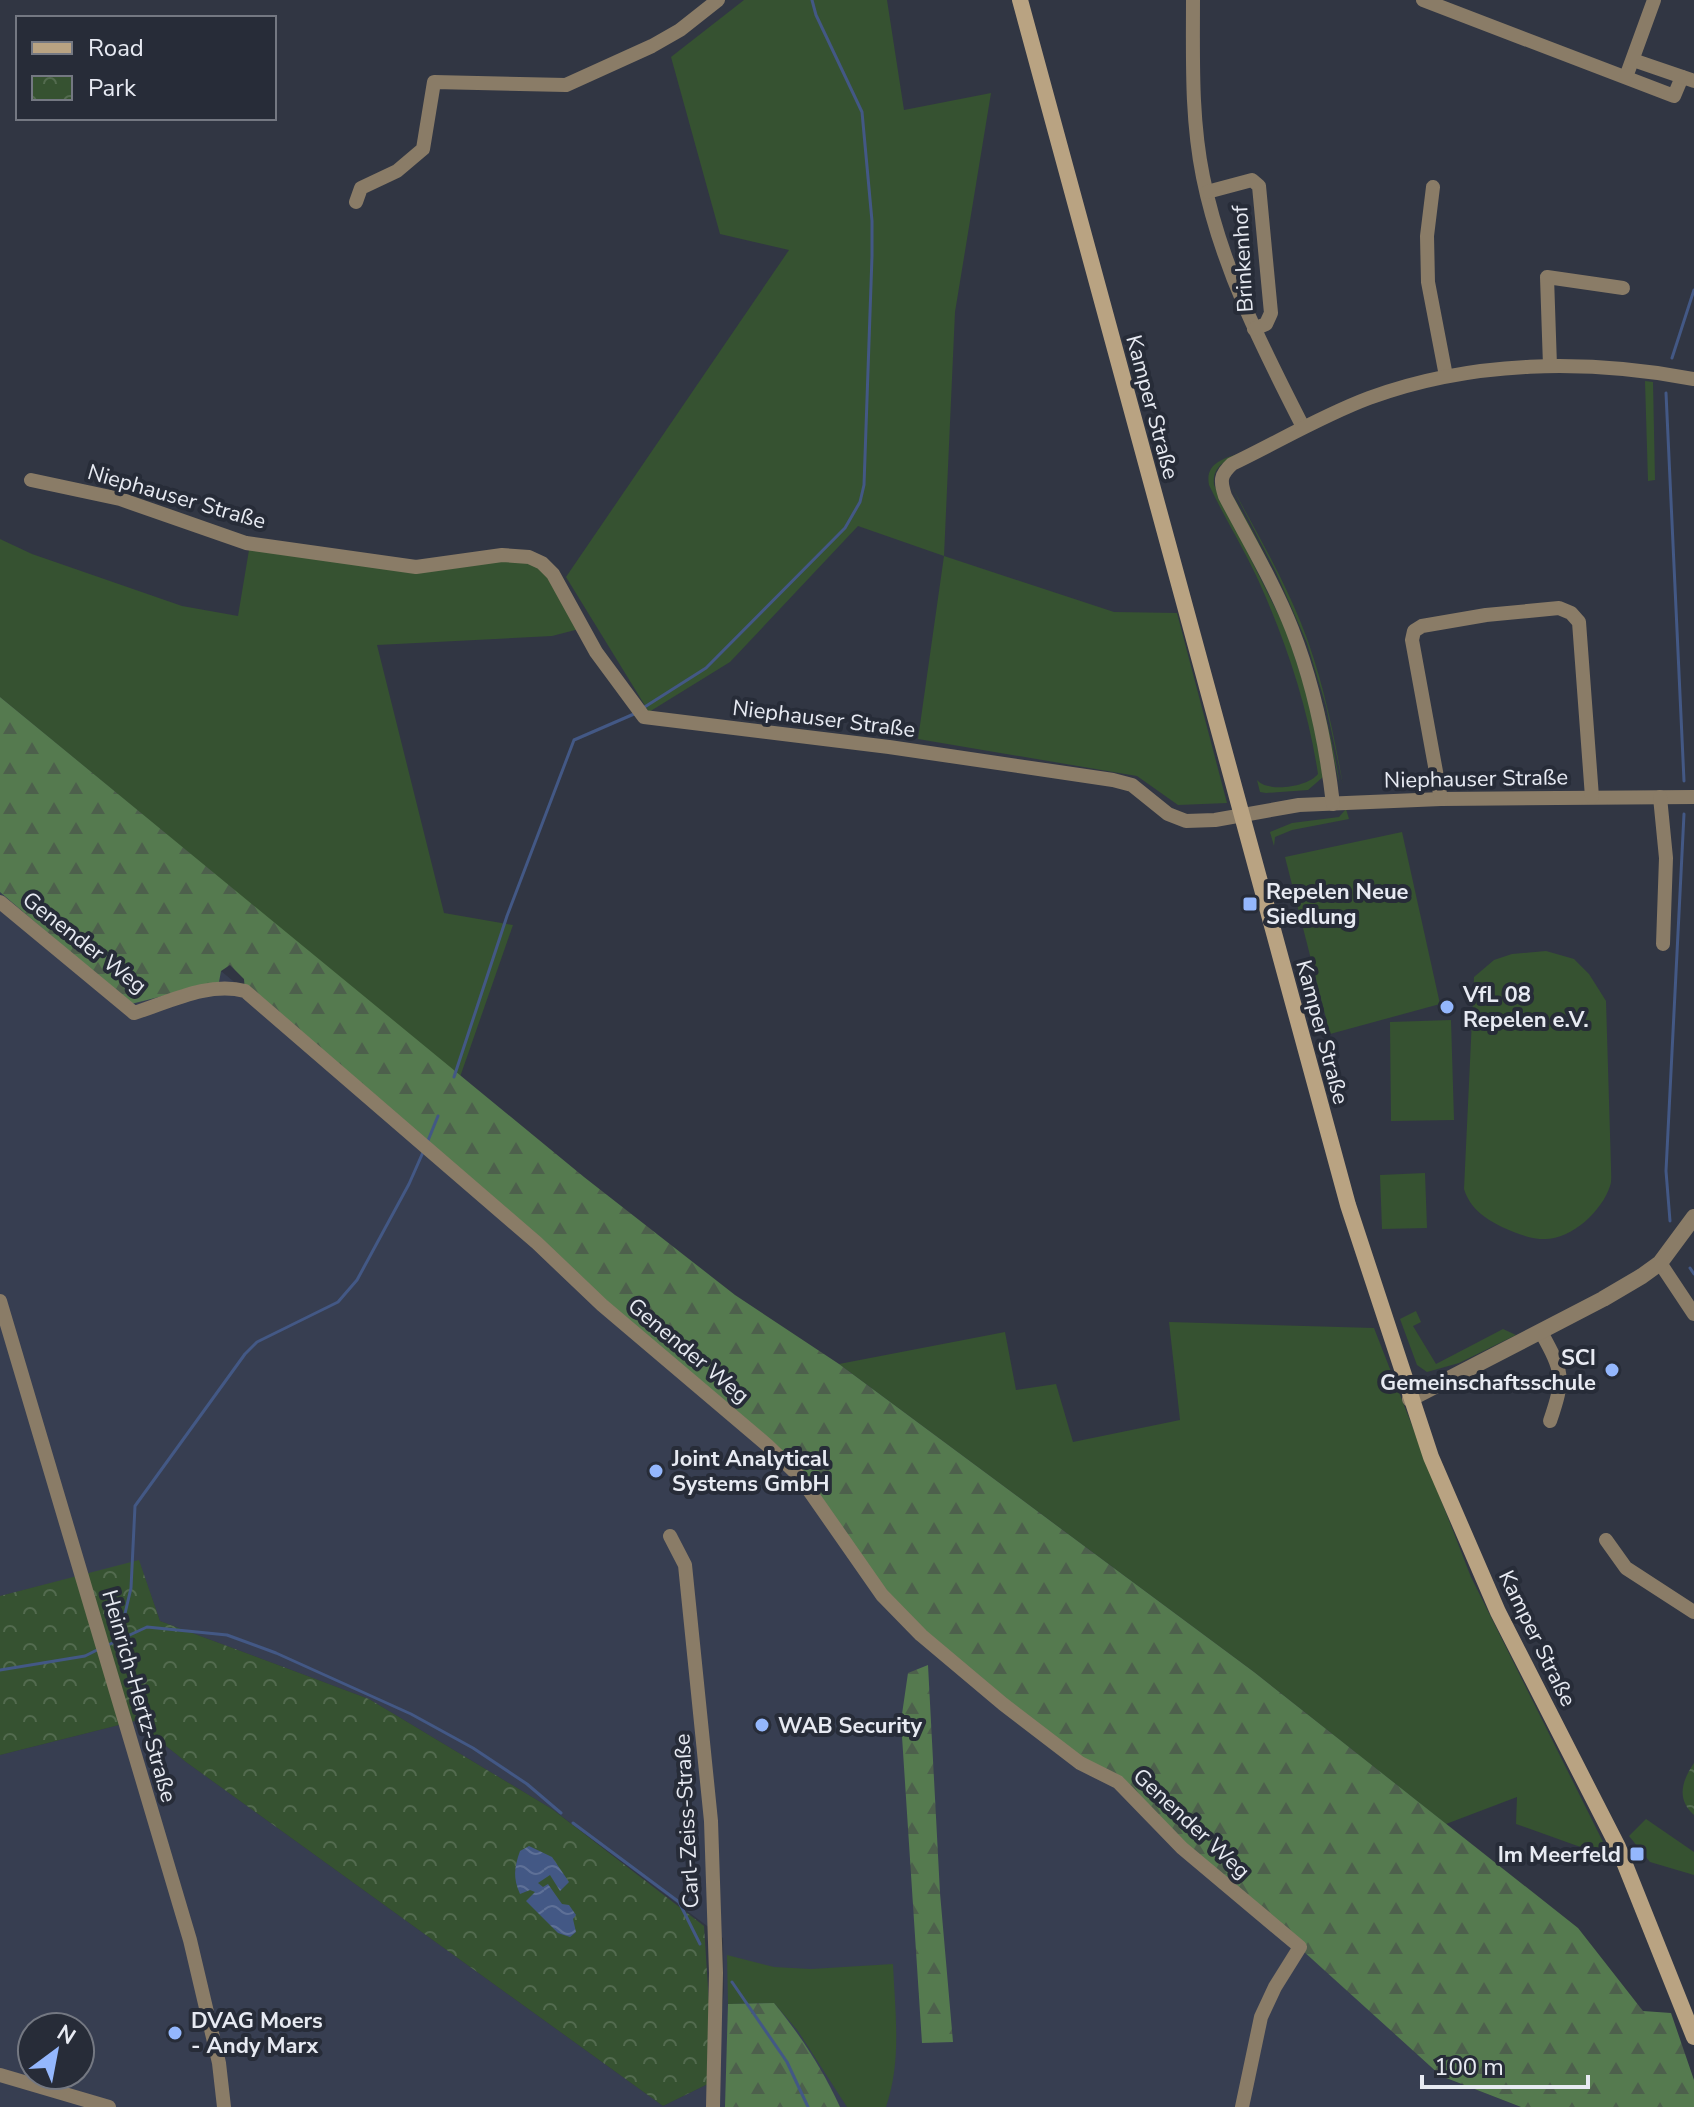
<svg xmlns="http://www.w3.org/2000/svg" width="1694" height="2107" viewBox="0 0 1694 2107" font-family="'Nunito Sans',sans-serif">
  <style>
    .built { fill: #373e51; fill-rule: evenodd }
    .green { fill: #365231 }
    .forest { fill: url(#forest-firs) }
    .park { fill: url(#park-crowns) }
    .water { fill: url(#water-waves) }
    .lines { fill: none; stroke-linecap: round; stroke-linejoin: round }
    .stream { stroke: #435885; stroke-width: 3 }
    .minor { stroke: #8a7c67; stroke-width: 14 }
    .tertiary { stroke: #8a7c67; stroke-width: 16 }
    .secondary { stroke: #b9a382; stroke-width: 16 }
    .poi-dot { fill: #94b7fd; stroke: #272c38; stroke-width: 3 }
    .labels { text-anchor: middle; stroke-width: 8; stroke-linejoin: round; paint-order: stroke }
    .street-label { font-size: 22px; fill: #e7eaf2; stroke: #272c38 }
    .poi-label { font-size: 22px; font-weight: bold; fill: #e7eaf2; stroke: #272c38; text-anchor: start }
  </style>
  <defs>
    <pattern id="forest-firs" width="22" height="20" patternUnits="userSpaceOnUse" patternTransform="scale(2)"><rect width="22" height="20" fill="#557a4f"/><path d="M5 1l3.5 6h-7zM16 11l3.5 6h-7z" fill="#4d604c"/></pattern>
    <pattern id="park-crowns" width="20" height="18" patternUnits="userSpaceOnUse" patternTransform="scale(2)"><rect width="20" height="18" fill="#365231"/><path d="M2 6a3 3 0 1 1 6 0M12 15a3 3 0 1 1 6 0" fill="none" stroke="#536b4f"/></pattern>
    <pattern id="water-waves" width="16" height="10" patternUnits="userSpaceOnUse" patternTransform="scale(2)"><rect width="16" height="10" fill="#435885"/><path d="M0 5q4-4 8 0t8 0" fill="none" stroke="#5e7097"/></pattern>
  </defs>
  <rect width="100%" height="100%" fill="#313643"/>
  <path class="built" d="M 0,786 L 245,991 L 792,1474 L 1118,1782 L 1441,2076 L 1521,2107 L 0,2107 L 0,1755 L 135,1721 L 186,1762 L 663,2106 L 714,2081 L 724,1991 L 723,1938 L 552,1809 L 369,1699 L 160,1621 L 139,1561 L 0,1596 ZM 32,2027 L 80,2027 L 80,2075 L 32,2075 Z"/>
  <g class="green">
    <path d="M 744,0 L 887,0 L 904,110 L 991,93 L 955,312 L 944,556 L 1114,612 L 1177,613 L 1227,803 L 1178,805 L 1137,776 L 918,739 L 944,556 L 858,526 L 730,662 L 649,712 L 566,577 L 789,250 L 720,234 L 671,57 Z"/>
    <path d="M 1645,381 L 1653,382 L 1655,480 L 1648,481 Z"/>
    <path d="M 1238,454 C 1224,462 1212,467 1214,485 L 1286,630 L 1310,704 L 1323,777 L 1308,790 L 1266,793 L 1260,792 L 1257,780 C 1268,793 1308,787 1318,774 C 1308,708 1287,645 1260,584 C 1245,550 1225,519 1209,485 C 1205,464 1222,459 1238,454 Z"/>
    <path d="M 1231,485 C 1256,531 1282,576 1301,623 C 1322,675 1333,730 1343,785 L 1326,706 L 1307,643 L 1276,572 Z"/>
    <path d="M 1233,496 C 1286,587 1323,680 1340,785 L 1331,746 Z"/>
    <path d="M 0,539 L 32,554 L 182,606 L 238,616 L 250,544 L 424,570 L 503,557 L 540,565 L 579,629 L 552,636 L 377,645 L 444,913 L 513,925 L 460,1077 L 0,697 Z"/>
    <path d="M 1346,809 L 1349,819 L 1292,830 L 1275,837 L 1274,846 L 1270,832 L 1292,823 L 1339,817 Z"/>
    <path d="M 1402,832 L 1440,1004 L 1330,1034 L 1285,857 Z"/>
    <path d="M 1546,951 L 1574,959 L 1589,974 L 1606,1001 L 1611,1167 C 1611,1173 1612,1181 1610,1186 C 1602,1211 1572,1239 1545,1239 C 1530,1239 1515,1233 1502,1227 C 1484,1218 1470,1208 1464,1189 L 1474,977 L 1494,960 L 1512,954 Z"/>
    <path d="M 1451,1020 L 1454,1120 L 1391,1121 L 1390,1022 Z"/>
    <path d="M 1425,1173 L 1427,1228 L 1382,1229 L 1380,1175 Z"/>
    <path d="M 1416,1311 L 1421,1322 L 1413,1326 L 1436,1364 L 1503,1329 L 1516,1335 L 1459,1363 L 1427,1372 L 1417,1365 L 1400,1319 Z"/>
    <path d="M 1169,1322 L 1374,1328 L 1471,1577 L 1611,1858 L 1516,1824 L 1517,1797 L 1446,1824 L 1254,1672 L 839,1364 L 1005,1332 L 1016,1390 L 1056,1384 L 1073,1442 L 1180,1420 Z"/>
    <path d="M 1646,1819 L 1694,1852 L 1694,1875 L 1650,1862 L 1629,1836 Z"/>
    <path d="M 727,1955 L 774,1967 L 811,1969 L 893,1964 C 895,2012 902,2061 886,2107 L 847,2107 L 798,2031 L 774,2003 L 728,2004 Z"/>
  </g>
  <g class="forest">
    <path d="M 0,697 L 584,1177 L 735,1295 L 839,1364 L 1254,1672 L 1578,1928 L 1643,2011 L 1671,2013 L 1694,2080 L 1694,2107 L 1521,2107 L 1441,2076 L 1118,1783 L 1080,1763 L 921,1635 L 799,1476 L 245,991 L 244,979 L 230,965 L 221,971 L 219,982 L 131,1004 L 0,892 Z"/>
    <path d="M 928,1665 L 940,1893 L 953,2042 L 922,2043 L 901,1721 L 908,1673 Z"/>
    <path d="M 774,2003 C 801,2036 822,2068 840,2107 L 725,2107 L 728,2004 Z"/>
  </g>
  <g class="park">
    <path d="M 139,1560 L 160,1621 L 369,1699 L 552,1809 L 704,1926 L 714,2081 L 663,2106 L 186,1762 L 135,1721 L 0,1755 L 0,1596 Z"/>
    <path d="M 1694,1763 L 1694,1815 C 1676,1799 1682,1781 1694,1763 Z"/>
  </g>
  <path class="water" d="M 529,1846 L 552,1857 L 569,1882 L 560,1891 L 550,1875 L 538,1883 L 543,1887 L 548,1884 L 562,1904 L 569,1905 L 576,1915 L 573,1919 L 576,1932 L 570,1937 L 558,1933 L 526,1901 L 535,1892 L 530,1890 L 520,1894 C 513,1878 514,1868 520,1851 Z"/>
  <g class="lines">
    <g class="stream">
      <path d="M 1672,358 L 1694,290"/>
      <path d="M 1666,393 L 1684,781"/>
      <path d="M 643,708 L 706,668 L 845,528 L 860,502 L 864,485 L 872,256 L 872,221 L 862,112 L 816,15 L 812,0"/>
      <path d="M 454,1077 L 507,916 L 574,740 L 634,714"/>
      <path d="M 427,1143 L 438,1116"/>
      <path d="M 1670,1221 L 1666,1171 L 1684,814"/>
      <path d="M 1690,1268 L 1694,1274"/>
      <path d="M 119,1639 L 131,1588 L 135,1506 L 245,1354 L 257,1342 L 338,1302 L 357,1280 L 409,1184 L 424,1150"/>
      <path d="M 108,1645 L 147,1627 L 227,1635 L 276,1653 L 411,1714 L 473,1748 L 527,1784 L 561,1813"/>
      <path d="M 0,1670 L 85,1656 L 97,1650"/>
      <path d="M 573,1823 L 679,1902 L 700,1944"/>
      <path d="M 732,1982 L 787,2062 L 808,2107"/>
    </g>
    <g class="minor">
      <path d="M 1193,0 C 1193,60 1191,118 1203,177 C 1221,266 1262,347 1303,427"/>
      <path d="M 1423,0 L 1674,96 L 1682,77"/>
      <path d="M 1633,60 L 1694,81"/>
      <path d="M 1626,77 L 1654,0"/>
      <path d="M 1433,187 L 1427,236 L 1428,282 L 1446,376"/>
      <path d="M 1207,192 L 1252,180 L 1259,186 L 1271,313 L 1266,324 L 1254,329"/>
      <path d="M 356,202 L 361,188 L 397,171 L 423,149 L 434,82 L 566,85 L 652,46 L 680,30 L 718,0"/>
      <path d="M 1550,366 L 1547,277 L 1623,288"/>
      <path d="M 31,480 L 120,499 L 246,543 L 416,567 L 502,555 L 529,557 L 542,563 L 553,574 L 596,652 L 644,717 L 889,747 L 1113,780 L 1132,785 L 1168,814 L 1186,821 L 1215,820 L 1299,805 L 1441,799 L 1694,797"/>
      <path d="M 1660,797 L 1666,858 L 1663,944"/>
      <path d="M 1441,799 L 1412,640 L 1414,631 L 1422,626 L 1486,615 L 1559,608 L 1571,613 L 1579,622 L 1592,797"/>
      <path d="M 1333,804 C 1326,744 1314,685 1292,629 C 1274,583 1248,540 1225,496 C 1220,481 1220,475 1232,464 C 1278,442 1321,416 1369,398 C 1472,360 1587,359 1694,379"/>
      <path d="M 0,902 L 134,1013 C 169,1002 209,981 245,991 L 537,1243 L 602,1305 L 767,1445 L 799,1476 L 882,1595 L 921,1635 L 1003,1704 L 1080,1763 L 1118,1782 L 1182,1848 L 1300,1947 L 1275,1987 L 1261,2017 L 1242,2107"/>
      <path d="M 1660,1263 L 1694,1314"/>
      <path d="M 0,1301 L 190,1940 L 219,2063 L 224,2107"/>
      <path d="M 1541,1332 C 1563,1372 1565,1377 1550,1421"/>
      <path d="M 670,1536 L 685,1565 L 711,1821 L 716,1973 L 713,2107"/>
      <path d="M 1606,1540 L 1626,1568 L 1694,1612"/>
      <path d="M 0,2075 L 109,2107"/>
    </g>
    <path class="tertiary" d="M 1410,1399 L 1603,1299 L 1642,1276 L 1660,1263 L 1694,1217"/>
    <path class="secondary" d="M 1020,0 L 1348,1205 L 1431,1457 L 1498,1612 L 1618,1847 L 1694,2037"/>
  </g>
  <g class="poi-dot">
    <rect x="1242" y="896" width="16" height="16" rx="4"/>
    <circle cx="1447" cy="1007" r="8"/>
    <circle cx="1612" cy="1370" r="8"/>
    <circle cx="656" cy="1471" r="8"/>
    <circle cx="762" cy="1725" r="8"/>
    <rect x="1629" y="1846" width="16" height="16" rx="4"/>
    <circle cx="175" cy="2033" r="8"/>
  </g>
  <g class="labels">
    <g class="street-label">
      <text transform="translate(1242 259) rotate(-93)" y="8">Brinkenhof</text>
      <text transform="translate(1153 407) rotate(75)" y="8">Kamper Straße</text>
      <text transform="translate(177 496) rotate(16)" y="8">Niephauser Straße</text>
      <text transform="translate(824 718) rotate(7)" y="8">Niephauser Straße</text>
      <text transform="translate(1476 778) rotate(-1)" y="8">Niephauser Straße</text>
      <text transform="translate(85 942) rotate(38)" y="8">Genender Weg</text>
      <text transform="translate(1323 1032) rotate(75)" y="8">Kamper Straße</text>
      <text transform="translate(689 1350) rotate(40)" y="8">Genender Weg</text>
      <text transform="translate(1538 1638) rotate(64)" y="8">Kamper Straße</text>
      <text transform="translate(140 1696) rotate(74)" y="8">Heinrich-Hertz-Straße</text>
      <text transform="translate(686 1821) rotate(-93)" y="8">Carl-Zeiss-Straße</text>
      <text transform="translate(1192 1823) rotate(43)" y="8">Genender Weg</text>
    </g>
    <g class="poi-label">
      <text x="1266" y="899">Repelen Neue<tspan x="1266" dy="25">Siedlung</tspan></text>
      <text x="1463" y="1002">VfL 08<tspan x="1463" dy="25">Repelen e.V.</tspan></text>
      <text x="1596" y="1365" text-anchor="end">SCI<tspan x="1596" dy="25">Gemeinschaftsschule</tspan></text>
      <text x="672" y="1466">Joint Analytical<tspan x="672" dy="25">Systems GmbH</tspan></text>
      <text x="778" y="1733">WAB Security</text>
      <text x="1621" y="1862" text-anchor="end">Im Meerfeld</text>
      <text x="191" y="2028">DVAG Moers<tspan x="191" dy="25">- Andy Marx</tspan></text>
    </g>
  </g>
  <rect x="16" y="16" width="260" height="104" fill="#272c38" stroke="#747882" stroke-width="2"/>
  <rect x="32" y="42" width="40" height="12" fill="#b9a382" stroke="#747882" stroke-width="2"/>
  <text x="88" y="56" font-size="24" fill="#e7eaf2">Road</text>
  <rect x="32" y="76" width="40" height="24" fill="url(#park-crowns)" stroke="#747882" stroke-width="2"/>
  <text x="88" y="96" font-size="24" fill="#e7eaf2">Park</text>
  <g transform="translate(56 2051) rotate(32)"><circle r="38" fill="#272c38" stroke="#747882" stroke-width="2"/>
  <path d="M0-6L14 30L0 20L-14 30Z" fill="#94b7fd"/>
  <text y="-12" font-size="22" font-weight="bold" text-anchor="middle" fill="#e7eaf2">N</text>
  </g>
  <path d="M1422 2075v12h166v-12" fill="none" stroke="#e7eaf2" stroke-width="4"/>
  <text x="1434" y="2075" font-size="24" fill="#e7eaf2" stroke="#272c38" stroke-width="6" paint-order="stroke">100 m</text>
</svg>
